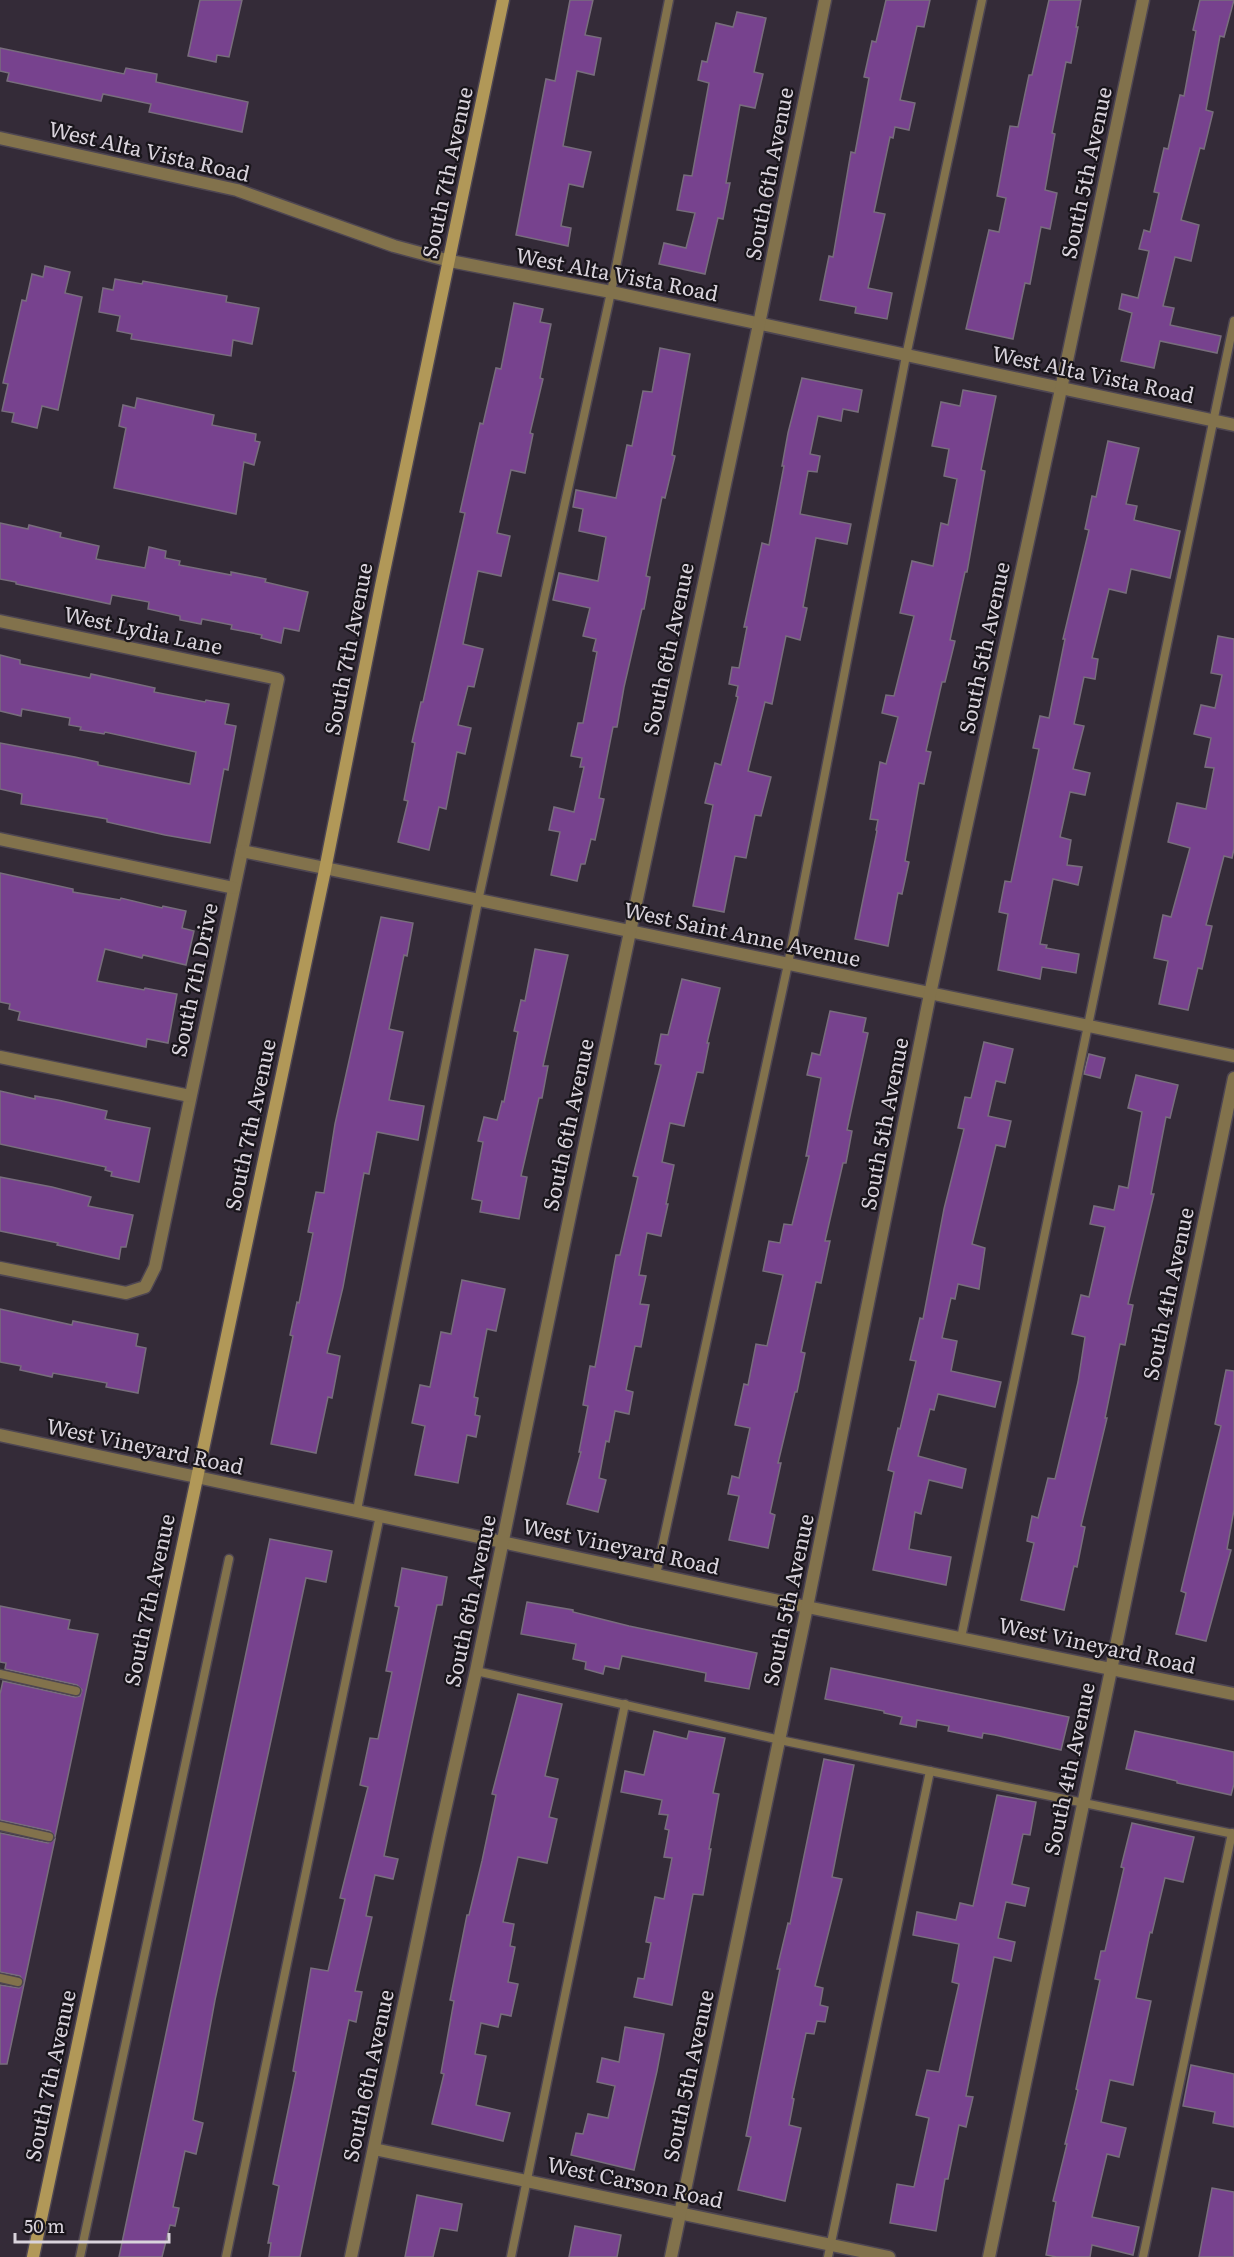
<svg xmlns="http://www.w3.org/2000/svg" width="1234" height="2257" font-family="Literata,serif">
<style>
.building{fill:#77428e;stroke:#786d7d;stroke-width:1.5}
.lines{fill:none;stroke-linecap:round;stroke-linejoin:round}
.service-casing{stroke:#4e4652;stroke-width:11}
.minor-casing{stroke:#4e4652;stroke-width:15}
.secondary-casing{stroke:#4e4652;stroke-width:15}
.service{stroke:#82724c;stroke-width:8}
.minor{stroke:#82724c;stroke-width:12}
.secondary{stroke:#b19858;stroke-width:12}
.labels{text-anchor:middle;stroke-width:4.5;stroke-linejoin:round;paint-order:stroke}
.street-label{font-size:21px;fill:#d9d3dc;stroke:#19151b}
</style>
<rect width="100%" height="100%" fill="#342b38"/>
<g class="building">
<polygon points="200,0 242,0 229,57 217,55 216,62 188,56"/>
<polygon points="570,0 593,0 585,35 601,38 594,75 577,71 563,146 591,152 583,187 569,184 561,226 571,228 568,246 516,235 546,79 555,81"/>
<polygon points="886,0 930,0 924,27 917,26 900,100 915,103 909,130 895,127 893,138 890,137 874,212 885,214 868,288 892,293 887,319 855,313 856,307 820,300 829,256 833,257 851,152 855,153 869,78 864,77 872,41 876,42"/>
<polygon points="1049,0 1081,0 1076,27 1078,27 1071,63 1066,62 1052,133 1055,134 1045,190 1057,193 1050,229 1041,227 1030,284 1025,283 1013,339 966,329 989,230 999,232 1006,198 997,196 1010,126 1018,127 1029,75 1032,75"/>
<polygon points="1200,0 1234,0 1224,37 1220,36 1206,110 1213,112 1204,149 1200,148 1181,220 1199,225 1191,261 1175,257 1163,306 1174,308 1170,325 1221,336 1217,353 1160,341 1154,368 1121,361 1132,313 1119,309 1122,294 1138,298 1149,251 1139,249 1144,230 1150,232 1159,193 1154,192 1164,148 1168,149 1180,95 1184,96 1196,31 1193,30"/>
<polygon points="737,12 766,18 754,72 763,74 755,108 740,105 726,183 730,183 723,219 718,218 705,274 659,264 664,243 686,248 695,213 677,210 684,175 692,176 709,83 698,80 702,61 707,62 716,23 733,27"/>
<polygon points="0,48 124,74 126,68 157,74 156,82 248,102 242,132 149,112 151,104 103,94 101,101 7,81 9,73 0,71"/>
<polygon points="45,266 70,272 65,293 82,297 58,410 42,406 37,428 12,422 14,413 2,411 8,384 3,383 22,300 26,301 32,274 43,277"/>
<polygon points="115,279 142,284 143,281 227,296 226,302 259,308 252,344 233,340 231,356 131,339 132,334 117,331 120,316 99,312 103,288 113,290"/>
<polygon points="514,303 543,309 540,322 551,324 540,378 543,379 530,433 533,434 525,473 511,470 497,533 510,536 501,576 478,571 463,644 483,649 474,687 468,686 458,725 471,728 465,754 457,752 446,809 439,807 429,850 398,842 408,801 404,800 415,743 412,742 421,702 423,702 465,513 460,512 480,423 483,424 496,368 501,369"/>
<polygon points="660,348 690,354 672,455 675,456 665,498 662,497 646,576 650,577 644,609 642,609 624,687 617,727 613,727 599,798 604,799 595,840 591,839 585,864 581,864 577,881 551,875 560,832 549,830 554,807 574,812 584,767 580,767 582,758 571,756 578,723 583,723 597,652 593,651 596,639 583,636 590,608 553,600 559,573 598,581 606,537 579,531 583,509 573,507 576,490 616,498 627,445 632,446 643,391 652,392"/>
<polygon points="802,378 862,390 858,412 843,409 841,421 818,416 810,454 820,456 817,472 808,471 800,514 851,524 847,544 816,538 803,607 807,608 800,640 786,636 772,704 765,702 748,771 771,777 761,816 755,815 746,858 735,856 724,912 693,906 713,805 705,803 715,763 721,765 738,697 736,696 738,686 729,684 732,667 739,668 747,627 744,627 762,543 769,545 784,466 782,466 788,433"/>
<polygon points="963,390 996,396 981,470 985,471 967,572 965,572 950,640 955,641 945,682 942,682 926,751 931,752 924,784 919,783 905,861 909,862 902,894 898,893 888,946 855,939 877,831 876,830 878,820 870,819 880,762 886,764 898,717 882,713 886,695 894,696 914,616 900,613 912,561 933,566 941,523 948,525 957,479 944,476 949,449 932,446 941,402 960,406"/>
<polygon points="137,398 214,415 212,425 256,434 255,441 260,442 254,465 244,462 236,514 114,488 126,428 119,426 123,405 135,408"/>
<polygon points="1108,441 1139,448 1126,504 1137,506 1134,520 1180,531 1170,578 1131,569 1126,593 1109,589 1092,658 1098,659 1095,679 1084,677 1074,724 1084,726 1073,769 1090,773 1085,795 1070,792 1060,837 1071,840 1067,865 1082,867 1078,885 1053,879 1040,944 1047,945 1046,948 1079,954 1076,973 1042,967 1040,979 998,970 1008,914 999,912 1005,881 1011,882 1039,749 1033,748 1040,716 1049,718 1065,639 1063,639 1089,530 1085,529 1092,496 1096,497"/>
<polygon points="0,523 28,529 29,525 61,533 60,537 99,546 96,559 145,568 149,547 166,551 165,558 180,561 179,565 231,575 231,572 266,579 265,582 308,592 299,631 284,628 281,643 261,638 262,635 231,629 232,625 202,619 201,624 180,620 180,616 148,609 149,602 112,595 110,604 16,584 16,582 0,579"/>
<polygon points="1218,636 1234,639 1234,849 1232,858 1224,856 1206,925 1212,926 1202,969 1198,968 1188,1010 1159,1004 1168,961 1154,958 1163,915 1171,917 1190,848 1168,842 1177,803 1206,809 1214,768 1205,767 1211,738 1194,734 1201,705 1215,708 1222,675 1211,673"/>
<polygon points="0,655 20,660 20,664 90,678 91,674 155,688 154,692 205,702 206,700 229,704 225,724 236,726 228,770 224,769 210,843 165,835 107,822 107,819 21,804 22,794 0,789 0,743 75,757 98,762 98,765 190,784 196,752 105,732 104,734 80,730 81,727 69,725 70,718 22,709 21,716 0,711"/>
<polygon points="0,873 73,889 73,892 120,900 121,898 162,908 163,906 186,911 182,928 194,931 186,965 143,955 142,958 105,949 97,981 144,990 145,988 177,994 168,1043 147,1039 146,1047 18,1020 20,1012 9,1009 10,1004 0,1002"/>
<polygon points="381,917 413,923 407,956 404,955 389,1029 403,1032 389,1100 424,1106 418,1140 377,1132 369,1174 364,1173 343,1287 327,1353 340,1356 332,1398 328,1397 316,1453 271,1444 293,1336 290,1335 297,1302 299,1303 313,1233 308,1232 316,1192 324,1193 335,1124"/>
<polygon points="535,949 568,955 543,1066 548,1066 542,1098 539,1098 521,1176 527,1177 519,1219 480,1212 482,1201 472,1199 483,1142 478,1141 484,1117 497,1120 502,1101 504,1102 518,1032 514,1031 521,1000 525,1001"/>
<polygon points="682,979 720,988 707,1043 709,1043 703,1073 697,1072 684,1126 670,1123 662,1162 674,1165 666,1204 668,1204 661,1236 647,1233 639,1275 646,1276 640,1304 649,1305 641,1347 635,1346 626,1390 633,1392 629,1414 615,1411 609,1442 606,1441 599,1478 606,1480 598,1512 567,1504 581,1452 579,1452 588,1406 583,1405 590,1366 595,1367 616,1255 620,1255 638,1177 633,1176 661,1065 655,1064 661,1034 668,1035"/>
<polygon points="830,1011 866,1018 863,1032 868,1033 847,1130 852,1131 846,1163 843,1163 825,1241 830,1241 821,1283 816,1282 801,1352 805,1353 797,1392 795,1392 778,1463 781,1463 770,1513 775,1515 768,1548 729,1540 739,1496 728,1494 732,1476 739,1478 750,1428 735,1425 744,1384 748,1385 756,1344 767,1346 783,1275 763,1271 769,1241 780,1243 784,1224 792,1225 809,1156 806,1156 821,1078 807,1075 812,1053 820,1055"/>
<polygon points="984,1042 1013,1049 1005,1083 996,1081 988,1116 1011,1121 1005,1147 996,1145 972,1244 985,1248 979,1289 958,1284 955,1299 951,1298 942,1338 957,1341 951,1371 1001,1382 995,1407 938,1394 934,1410 930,1409 918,1456 966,1469 962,1488 929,1480 921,1514 915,1512 909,1549 951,1557 946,1585 873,1570 894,1472 888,1470 898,1428 900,1429 916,1361 910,1360 920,1318 923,1319 944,1209 964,1129 958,1128 965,1097 971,1098"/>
<polygon points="1089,1054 1105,1058 1100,1078 1084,1074"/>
<polygon points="1136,1075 1178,1085 1170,1118 1166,1117 1151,1194 1154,1194 1128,1304 1133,1305 1125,1345 1120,1344 1105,1418 1107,1418 1081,1526 1085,1527 1077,1567 1074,1566 1064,1610 1021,1600 1034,1543 1027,1541 1032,1516 1038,1518 1048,1478 1055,1479 1078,1382 1085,1337 1072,1334 1081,1295 1089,1297 1105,1227 1090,1224 1094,1206 1114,1210 1119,1186 1128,1188 1142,1112 1128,1108"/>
<polygon points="0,1091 35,1099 35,1096 58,1100 107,1111 105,1119 150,1128 139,1182 111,1176 112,1172 105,1170 106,1167 0,1144"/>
<polygon points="0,1177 52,1187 91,1197 88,1206 133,1215 126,1247 121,1247 119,1259 57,1245 58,1243 0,1231"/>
<polygon points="462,1280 505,1289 496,1331 487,1329 474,1397 478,1398 475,1415 480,1416 476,1437 467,1435 458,1483 415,1475 425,1426 412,1423 420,1385 430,1387 441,1332 451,1334"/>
<polygon points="0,1309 72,1325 73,1321 138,1334 136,1346 146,1348 138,1393 106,1387 107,1383 53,1373 52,1377 20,1370 21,1366 0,1362"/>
<polygon points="1226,1370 1234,1371 1234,1510 1227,1549 1231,1550 1206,1641 1176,1634 1186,1593 1181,1591 1221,1426 1215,1424"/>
<polygon points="270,1539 332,1551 326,1582 306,1578 303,1592 215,2000 193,2120 203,2123 196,2154 185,2151 173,2207 179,2208 175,2226 170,2225 162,2257 119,2257"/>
<polygon points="402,1568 447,1577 442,1605 437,1605 384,1856 398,1859 393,1879 375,1875 366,1916 372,1917 355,1991 362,1992 356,2022 349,2020 300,2257 269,2257 271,2243 268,2243 279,2186 273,2184 296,2072 293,2071 311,1968 328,1971 345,1899 340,1898 368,1787 360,1785 370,1738 378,1739 392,1672 386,1671 399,1607 395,1606"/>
<polygon points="527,1602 573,1610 573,1612 629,1626 757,1653 749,1689 705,1681 706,1673 622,1656 619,1669 605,1666 603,1674 585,1669 586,1662 573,1659 576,1644 521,1634"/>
<polygon points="0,1606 70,1620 68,1629 98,1634 55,1837 50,1831 0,1820 0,1694 3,1681 75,1697 80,1696 82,1690 77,1685 5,1669 6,1663 0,1662"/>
<polygon points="831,1668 1069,1717 1061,1750 995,1735 983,1733 982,1738 948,1731 949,1726 917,1720 916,1727 900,1724 902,1717 884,1713 884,1711 825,1699"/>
<polygon points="518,1694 562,1704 545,1776 558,1779 549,1817 557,1819 547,1863 518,1857 503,1922 514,1924 510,1946 515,1947 508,1982 518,1984 511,2016 501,2014 498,2027 481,2023 475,2054 486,2056 476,2105 510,2113 503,2141 432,2124 444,2074 441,2073 454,2001 450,2000 467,1915 469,1915 482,1861 496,1795 492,1794"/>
<polygon points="654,1731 687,1739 689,1731 725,1738 713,1793 719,1794 709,1849 711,1849 703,1895 693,1894 672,2005 634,1997 638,1978 644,1979 651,1943 646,1942 655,1897 664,1899 672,1858 664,1857 669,1830 665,1829 668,1815 659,1814 662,1800 621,1792 625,1771 644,1775"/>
<polygon points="1135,1731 1234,1752 1234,1784 1231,1795 1177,1783 1177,1781 1126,1769"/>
<polygon points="824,1759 854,1765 832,1877 842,1879 815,1986 823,1988 820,2005 828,2007 825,2022 817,2021 814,2034 806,2033 792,2098 794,2099 789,2125 801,2128 785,2201 738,2190 751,2137 746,2136 780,1969 777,1969 788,1923 790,1924"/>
<polygon points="997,1795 1036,1802 1030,1835 1023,1834 1012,1884 1029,1888 1025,1906 1006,1902 998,1938 1015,1942 1011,1961 994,1957 966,2096 973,2097 966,2127 959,2125 948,2179 945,2179 936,2231 890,2223 897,2184 914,2187 929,2118 916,2115 927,2070 939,2072 959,1984 952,1982 959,1944 913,1935 917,1912 956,1920 960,1903 973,1906"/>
<polygon points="1132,1823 1194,1837 1183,1882 1165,1878 1152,1933 1150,1932 1136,1998 1151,2001 1133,2085 1110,2080 1101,2122 1126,2128 1119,2157 1107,2154 1092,2217 1139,2227 1133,2255 1092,2245 1090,2257 1057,2257 1046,2255 1056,2202 1053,2201 1067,2144 1065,2144 1078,2090 1076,2089 1100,1980 1095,1979 1101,1951 1105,1951 1124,1868 1121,1867"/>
<polygon points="0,1833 48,1843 55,1839 7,2064 0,2064 0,1985 19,1988 24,1983 20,1976 0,1972"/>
<polygon points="625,2027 664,2034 657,2071 634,2170 571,2155 576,2133 583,2134 588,2114 608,2118 615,2086 597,2082 602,2058 619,2062"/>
<polygon points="1191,2065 1234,2074 1234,2127 1213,2123 1215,2112 1183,2106"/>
<polygon points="1212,2188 1234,2192 1234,2257 1199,2257"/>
<polygon points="417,2195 462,2204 457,2231 440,2228 433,2257 405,2257"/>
<polygon points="575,2226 621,2235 617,2257 569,2257"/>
</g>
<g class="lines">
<g class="service-casing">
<g id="service">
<polyline points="357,1510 478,901 611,292 669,0"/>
<polyline points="656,1575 788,964 906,356 982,0"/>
<polyline points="961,1638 1234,321"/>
<polyline points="476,1671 780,1740 1234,1834"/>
<polyline points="0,1674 76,1691"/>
<polyline points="0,1826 49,1837"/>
<polyline points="0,1978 18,1982"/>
<polyline points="80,2257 229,1559"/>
<polyline points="226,2257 380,1515"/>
<polyline points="511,2257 625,1704"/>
<polyline points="828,2257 930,1771"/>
<polyline points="1143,2257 1232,1833"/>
</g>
</g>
<g class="minor-casing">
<g id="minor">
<polyline points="0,138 237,190 394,246 450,261 611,292 1234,425"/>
<polyline points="0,621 278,679 155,1267 145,1287 126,1293 0,1268"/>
<polyline points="0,839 234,888"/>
<polyline points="242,851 1234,1056"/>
<polyline points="0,1057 190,1096"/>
<polyline points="0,1435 807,1607 1234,1694"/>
<polyline points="374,2149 889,2257"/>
<polyline points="351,2257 439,1837 476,1671 572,1205 759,324 825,0"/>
<polyline points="671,2257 807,1607 930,994 1061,389 1143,0"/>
<polyline points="989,2257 1234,1078"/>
</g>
</g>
<g class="secondary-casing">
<polyline id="secondary" points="33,2257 325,870 381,586 503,0"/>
</g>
<use href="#service" class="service"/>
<use href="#minor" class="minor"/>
<use href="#secondary" class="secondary"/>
</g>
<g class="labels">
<g class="street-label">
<text transform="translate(149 152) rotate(13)" y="7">West Alta Vista Road</text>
<text transform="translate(448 173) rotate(-78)" y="7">South 7th Avenue</text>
<text transform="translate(1087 173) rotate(-78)" y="7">South 5th Avenue</text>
<text transform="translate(770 174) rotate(-79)" y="7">South 6th Avenue</text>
<text transform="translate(617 275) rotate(11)" y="7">West Alta Vista Road</text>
<text transform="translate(1093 375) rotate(12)" y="7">West Alta Vista Road</text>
<text transform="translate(143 631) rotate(12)" y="7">West Lydia Lane</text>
<text transform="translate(985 648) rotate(-78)" y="7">South 5th Avenue</text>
<text transform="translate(349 649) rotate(-79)" y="7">South 7th Avenue</text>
<text transform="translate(669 649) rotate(-78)" y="7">South 6th Avenue</text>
<text transform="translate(742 935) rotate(12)" y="7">West Saint Anne Avenue</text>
<text transform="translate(195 980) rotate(-78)" y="7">South 7th Drive</text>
<text transform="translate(885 1124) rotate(-79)" y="7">South 5th Avenue</text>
<text transform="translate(251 1125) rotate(-78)" y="7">South 7th Avenue</text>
<text transform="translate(569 1125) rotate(-78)" y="7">South 6th Avenue</text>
<text transform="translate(1169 1294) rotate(-78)" y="7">South 4th Avenue</text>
<text transform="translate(145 1447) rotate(12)" y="7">West Vineyard Road</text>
<text transform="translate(621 1547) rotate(12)" y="7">West Vineyard Road</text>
<text transform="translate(150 1600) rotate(-78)" y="7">South 7th Avenue</text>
<text transform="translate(789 1600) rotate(-78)" y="7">South 5th Avenue</text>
<text transform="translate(471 1601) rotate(-78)" y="7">South 6th Avenue</text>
<text transform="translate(1097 1646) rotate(12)" y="7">West Vineyard Road</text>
<text transform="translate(1070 1769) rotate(-78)" y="7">South 4th Avenue</text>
<text transform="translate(51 2076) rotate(-78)" y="7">South 7th Avenue</text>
<text transform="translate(369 2076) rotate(-78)" y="7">South 6th Avenue</text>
<text transform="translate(689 2076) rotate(-78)" y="7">South 5th Avenue</text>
<text transform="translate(635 2183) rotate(12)" y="7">West Carson Road</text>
</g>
</g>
<path d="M15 2233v9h154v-9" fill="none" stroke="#d9d3dc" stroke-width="3"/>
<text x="24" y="2233" font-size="18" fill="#d9d3dc" stroke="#19151b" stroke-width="4.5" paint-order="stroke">50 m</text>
</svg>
